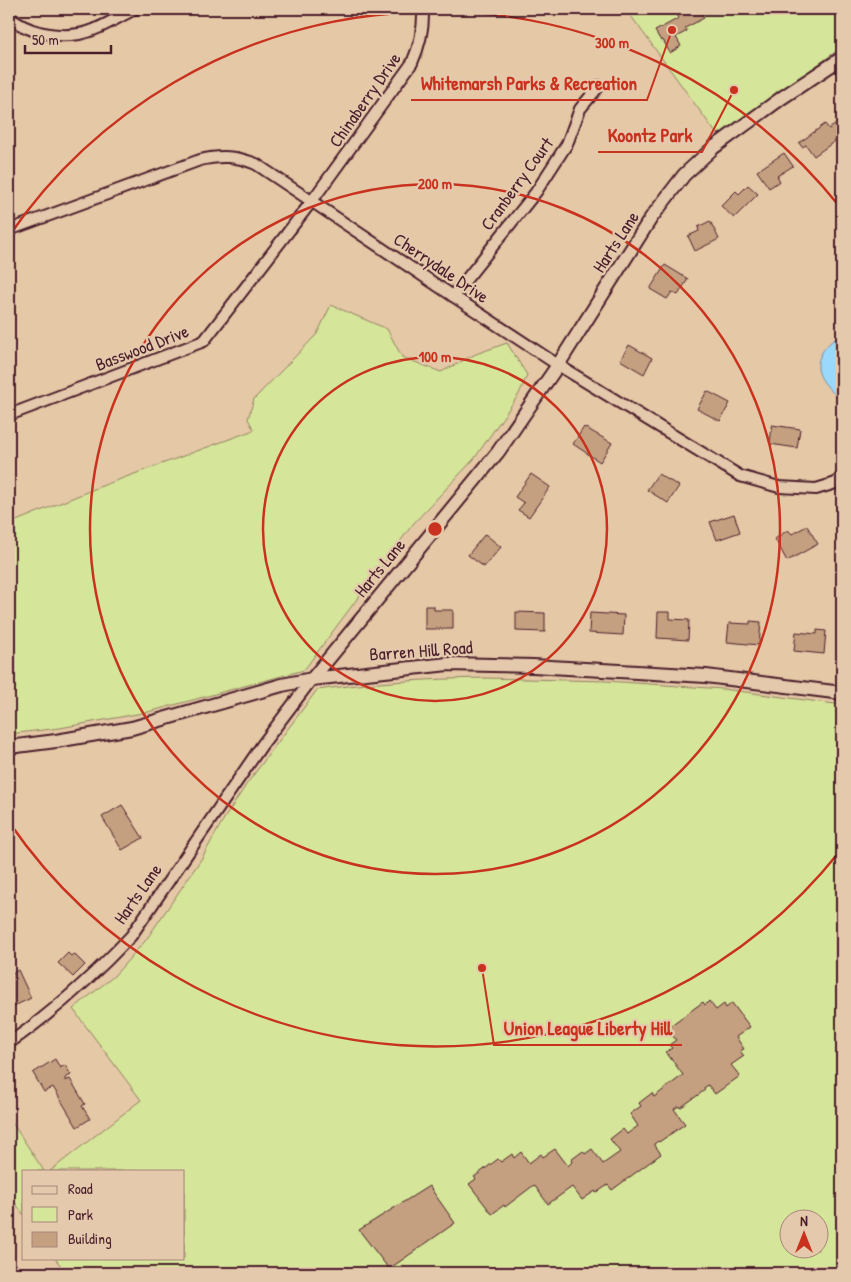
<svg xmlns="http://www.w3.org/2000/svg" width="851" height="1282" font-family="'Patrick Hand',sans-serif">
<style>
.green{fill:#d5e599;stroke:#908262;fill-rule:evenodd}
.water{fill:#9ad9fb;stroke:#7a8fa8}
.building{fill:#c4a080;stroke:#4a1f2b}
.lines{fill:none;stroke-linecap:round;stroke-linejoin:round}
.minor-casing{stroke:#4a1f2b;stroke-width:14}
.tertiary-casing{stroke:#4a1f2b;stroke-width:16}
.minor{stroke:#e5c9ac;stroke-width:10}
.tertiary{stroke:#e5c9ac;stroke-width:12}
.ring{fill:none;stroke:#c8321e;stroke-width:2.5}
.labels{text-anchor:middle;stroke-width:4.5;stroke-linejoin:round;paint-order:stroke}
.street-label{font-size:18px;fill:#4a1f2b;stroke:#e5c9ac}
.centre{fill:#c8321e;stroke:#e5c9ac;stroke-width:2.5}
.ring-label{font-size:15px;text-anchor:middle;font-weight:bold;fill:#c8321e;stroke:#e5c9ac;stroke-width:4.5;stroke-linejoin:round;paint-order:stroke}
.leader{fill:none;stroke:#c8321e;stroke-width:2}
.callout-dot{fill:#c8321e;stroke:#e5c9ac;stroke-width:2}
.callout-label{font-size:19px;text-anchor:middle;font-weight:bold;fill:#c8321e;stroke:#e5c9ac;stroke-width:4.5;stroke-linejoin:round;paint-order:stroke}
</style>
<rect width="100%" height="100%" fill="#e5c8a6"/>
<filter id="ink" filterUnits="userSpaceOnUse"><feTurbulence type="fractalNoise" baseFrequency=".02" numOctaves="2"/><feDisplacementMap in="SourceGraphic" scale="10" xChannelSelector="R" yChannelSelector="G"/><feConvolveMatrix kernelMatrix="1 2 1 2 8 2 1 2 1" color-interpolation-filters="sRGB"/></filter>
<g filter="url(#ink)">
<g class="green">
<polygon points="626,9 842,9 842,47 723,134 716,133"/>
<polygon points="331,305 387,329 402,357 441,372 476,354 507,343 527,375 519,394 474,459 413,524 304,670 148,712 60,728 9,734 9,524 99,487 254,430 248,419 254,399 317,334"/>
<path d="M485,678L606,681L723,689L842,705V1273H66L55,1258H184V1171H50L141,1100L73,1009L114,976L146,940L202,858L222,822L246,785L317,690C373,682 429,679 485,678ZM788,1220H818V1250H788Z"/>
<polygon points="9,1118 44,1171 24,1171 24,1215 9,1195"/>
</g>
<path class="water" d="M842,336V401C827,387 809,372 823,351C828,343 834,339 842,336Z"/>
<g class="building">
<polygon points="684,9 699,9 704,18 685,28 687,31 676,37 681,46 670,53 663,40 661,41 655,31 679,18 676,13"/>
<polygon points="825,124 829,129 836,124 842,133 842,136 814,156 806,145 802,147 799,143"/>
<polygon points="784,153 793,166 777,176 780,181 769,188 757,171"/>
<polygon points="748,185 758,194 734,218 721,206 736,191 739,194"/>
<polygon points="710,221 719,239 695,251 688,236 699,231 698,227"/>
<polygon points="665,265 688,279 678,295 672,292 667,299 650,289"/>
<polygon points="629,345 652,358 644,374 620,360"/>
<polygon points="707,391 730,403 720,421 697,409"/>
<polygon points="772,425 800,429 797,448 770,444"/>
<polygon points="584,427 612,443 600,462 573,444"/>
<polygon points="531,474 550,487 529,517 518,510 524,503 515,497"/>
<polygon points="658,474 679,486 668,503 647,490"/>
<polygon points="734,514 740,532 717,540 710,522"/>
<polygon points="807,526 818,544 787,561 775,539 788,530 792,534"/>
<polygon points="485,534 501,547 484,567 468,555"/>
<polygon points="425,606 434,606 434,610 453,610 453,629 425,629"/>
<polygon points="516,612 545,613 545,632 516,631"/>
<polygon points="658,612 670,612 670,619 689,620 688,640 657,638"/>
<polygon points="590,613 624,615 623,635 589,633"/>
<polygon points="750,621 761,622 759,645 727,642 729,623 750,624"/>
<polygon points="817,630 826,631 824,654 794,651 796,632 817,634"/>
<polygon points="122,805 143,838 122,850 102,817"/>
<polygon points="68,953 71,956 74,954 85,965 73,977 58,963"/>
<polygon points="18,970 31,998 12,1007 9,1000 9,975"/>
<polygon points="709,1001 716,1010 724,1004 726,1008 732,1003 750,1027 736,1037 744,1049 740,1051 744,1056 731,1065 740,1076 715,1094 708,1085 704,1088 705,1090 680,1108 679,1106 674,1109 685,1124 659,1142 658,1141 654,1144 661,1154 612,1190 608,1185 596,1193 595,1191 582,1200 572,1187 548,1204 534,1185 505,1207 504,1205 492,1214 469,1184 476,1179 474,1177 498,1159 501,1162 512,1154 514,1158 521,1152 529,1163 541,1154 543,1157 555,1149 568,1166 572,1162 571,1160 583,1151 585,1154 592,1149 603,1164 620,1152 610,1139 623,1129 627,1134 638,1126 630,1114 641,1106 639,1103 652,1093 654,1097 683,1075 666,1052 672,1048 669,1045 676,1040 667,1028 703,1002 705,1005"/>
<polygon points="55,1059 60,1068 65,1065 71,1075 65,1078 65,1081 70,1079 85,1104 82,1106 90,1119 77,1127 53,1087 44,1092 33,1073"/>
<polygon points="429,1186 455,1223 389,1269 359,1230"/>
</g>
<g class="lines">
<g class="minor-casing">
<g id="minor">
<path d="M9,17C27,32 55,38 79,34C98,31 118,17 135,9"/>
<path d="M9,230L200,160C221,155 236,156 256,164L453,296L558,365L740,476L779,487L816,489L836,483L842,476"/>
<polyline points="453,296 536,192 567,144 580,109 599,86"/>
<path d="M9,415L204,341L312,201L412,63C420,45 424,29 423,9"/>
<path d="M9,1043C54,1012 94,975 131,936L262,745L312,679"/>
</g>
</g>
<g class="tertiary-casing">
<g id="tertiary">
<polyline points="312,679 498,452 558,365 651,218 684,175 713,148 783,97 842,58"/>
<polyline points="9,747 56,741 132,728 282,685 312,679 448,664 533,666 706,676 842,693"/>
</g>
</g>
<use href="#minor" class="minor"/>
<use href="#tertiary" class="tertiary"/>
</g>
</g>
<g class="ring">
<circle cx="435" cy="529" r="172"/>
<circle cx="435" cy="529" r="345"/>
<path d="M840 851A517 517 0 0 1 9 822M9 236A517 517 0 0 1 840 207"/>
</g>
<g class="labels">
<g class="street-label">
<text transform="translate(365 100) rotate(-55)" y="6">Chinaberry Drive</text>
<text transform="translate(517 184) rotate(-54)" y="6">Cranberry Court</text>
<text transform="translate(616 242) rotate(-57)" y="6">Harts Lane</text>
<text transform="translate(441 268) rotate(34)" y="6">Cherrydale Drive</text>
<text transform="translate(142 348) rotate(-21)" y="6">Basswood Drive</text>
<text transform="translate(380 568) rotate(-51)" y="6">Harts Lane</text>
<text transform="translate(421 651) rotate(-4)" y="6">Barren Hill Road</text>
<text transform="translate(138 894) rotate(-55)" y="6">Harts Lane</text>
</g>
</g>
<circle cx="435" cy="529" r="8" class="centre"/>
<g class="ring-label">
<text x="612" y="48">300 m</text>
<text x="435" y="189">200 m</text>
<text x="435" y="362">100 m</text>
</g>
<path class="leader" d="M672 30L647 100H411M734 90L702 152H598M482 968L494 1045H682"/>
<g class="callout-dot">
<circle cx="672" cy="30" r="5"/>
<circle cx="734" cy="90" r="5"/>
<circle cx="482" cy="968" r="5"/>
</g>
<g class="callout-label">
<text x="529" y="90">Whitemarsh Parks &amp; Recreation</text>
<text x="650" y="142">Koontz Park</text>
<text x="588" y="1035">Union League Liberty Hill</text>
</g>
<rect width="851" height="1282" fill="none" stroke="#e5c9ac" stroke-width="30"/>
<rect x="15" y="15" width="821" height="1252" fill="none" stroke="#4a1f2b" stroke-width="2" filter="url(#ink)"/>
<rect x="22" y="1170" width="162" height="90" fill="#e5c9ac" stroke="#a78578"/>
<rect x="32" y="1186" width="25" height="8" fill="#e5c9ac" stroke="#a78578"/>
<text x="68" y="1194" font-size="15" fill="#4a1f2b">Road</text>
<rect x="32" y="1207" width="25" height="15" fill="#d5e599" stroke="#a78578"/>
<text x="68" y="1220" font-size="15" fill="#4a1f2b">Park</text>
<rect x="32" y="1232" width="25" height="15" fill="#c4a080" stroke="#a78578"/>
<text x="68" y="1244" font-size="15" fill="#4a1f2b">Building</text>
<g transform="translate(804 1234)"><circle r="24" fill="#e5c9ac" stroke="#a78578"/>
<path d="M0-4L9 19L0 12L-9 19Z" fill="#c8321e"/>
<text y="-8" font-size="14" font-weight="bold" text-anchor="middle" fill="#4a1f2b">N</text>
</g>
<path d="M25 45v8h86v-8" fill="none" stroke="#4a1f2b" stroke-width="2.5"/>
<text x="32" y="45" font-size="15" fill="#4a1f2b" stroke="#e5c9ac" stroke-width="4" paint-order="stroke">50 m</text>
</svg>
